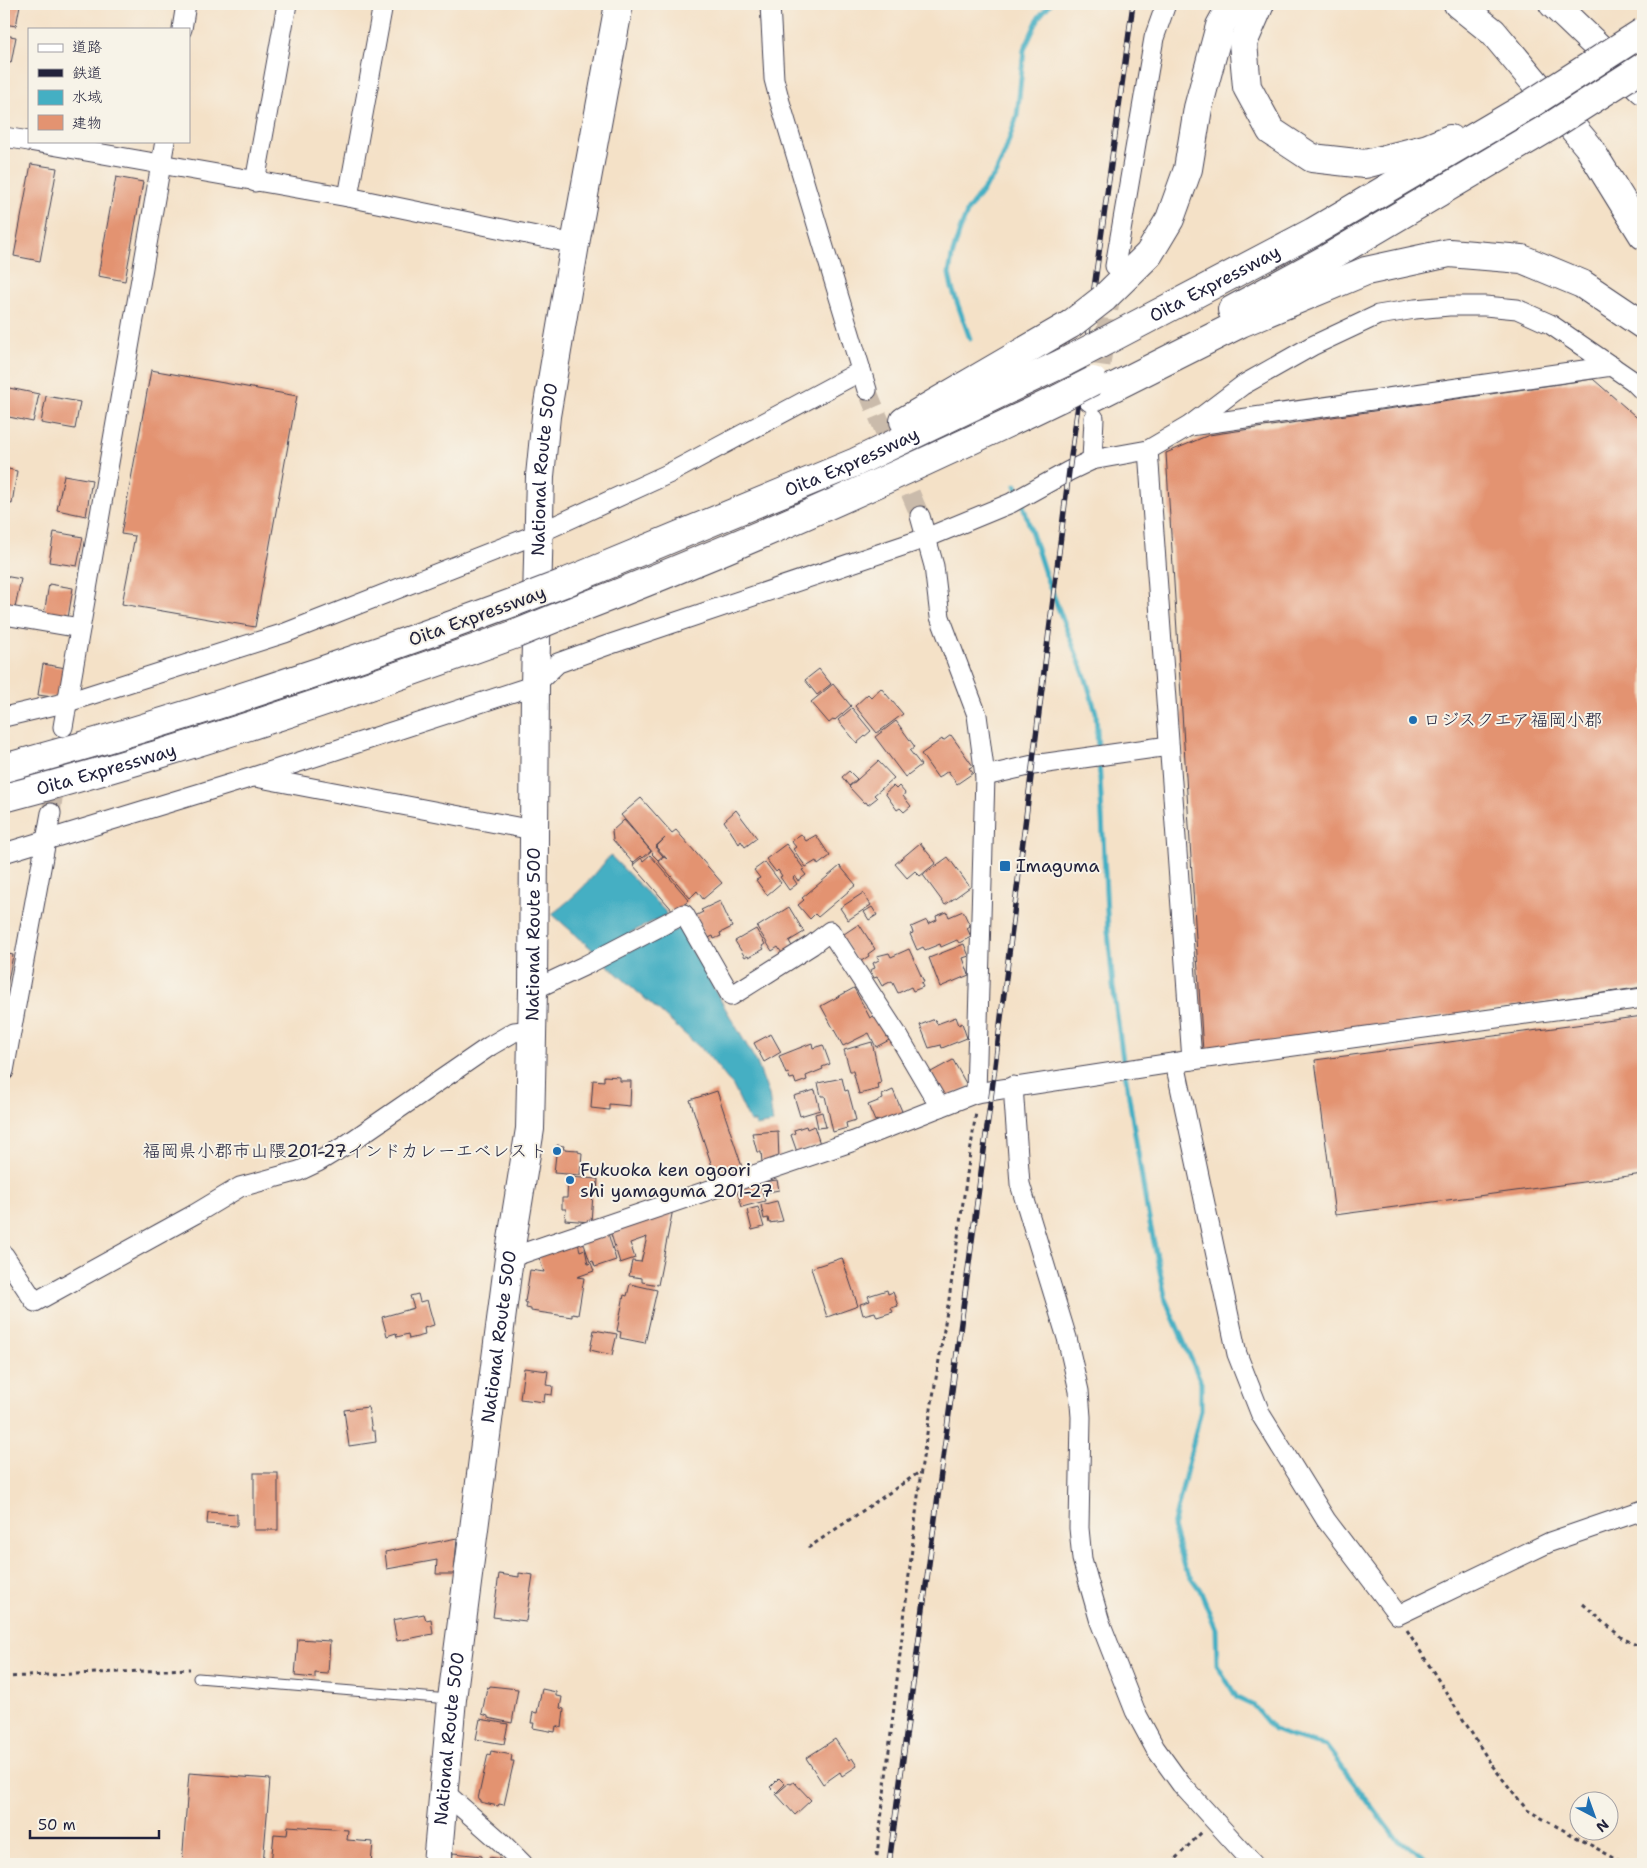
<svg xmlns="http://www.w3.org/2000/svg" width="1647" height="1868" font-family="'Shantell Sans','Klee One',sans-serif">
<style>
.water{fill:#44afc3;stroke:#33687f}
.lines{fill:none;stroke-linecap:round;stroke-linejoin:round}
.stream{stroke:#44afc3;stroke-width:5}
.building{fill:#e39371}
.minor-tunnel{stroke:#cabbab;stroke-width:19;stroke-dasharray:19 9;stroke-linecap:butt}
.service-casing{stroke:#423f50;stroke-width:11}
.minor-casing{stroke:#423f50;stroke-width:21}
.primary-casing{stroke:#423f50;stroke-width:30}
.trunk-casing{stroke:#423f50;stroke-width:30}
.motorway-casing{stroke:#423f50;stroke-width:30}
.path{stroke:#423f50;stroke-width:3;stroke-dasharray:4 4;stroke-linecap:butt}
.service{stroke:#fff;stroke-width:9}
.minor{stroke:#fff;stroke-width:19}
.primary{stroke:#fff;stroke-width:28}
.trunk{stroke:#fff;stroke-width:28}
.motorway{stroke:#fff;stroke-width:28}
.rail-casing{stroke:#22223b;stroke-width:5.5}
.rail{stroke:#f7f3e8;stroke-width:4;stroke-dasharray:11;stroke-linecap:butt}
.motorway-bridge-casing{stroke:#423f50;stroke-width:30;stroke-linecap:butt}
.motorway-bridge{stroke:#fff;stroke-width:28}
.poi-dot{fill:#1f6fb2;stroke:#f7f3e8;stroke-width:2}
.labels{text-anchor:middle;stroke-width:4;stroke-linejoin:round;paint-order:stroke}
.street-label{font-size:18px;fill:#22223b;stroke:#f7f3e8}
.poi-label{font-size:18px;fill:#22223b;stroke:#f7f3e8;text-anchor:start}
</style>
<rect width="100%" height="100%" fill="#f7f3e8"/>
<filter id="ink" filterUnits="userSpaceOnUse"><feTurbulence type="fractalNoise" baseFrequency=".02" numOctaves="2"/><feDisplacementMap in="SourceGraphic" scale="10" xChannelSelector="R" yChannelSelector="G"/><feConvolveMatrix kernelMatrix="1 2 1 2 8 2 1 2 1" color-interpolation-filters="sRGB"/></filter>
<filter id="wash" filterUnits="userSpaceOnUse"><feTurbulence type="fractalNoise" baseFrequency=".0096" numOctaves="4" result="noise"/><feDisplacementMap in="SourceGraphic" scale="20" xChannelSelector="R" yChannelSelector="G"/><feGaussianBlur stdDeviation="1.12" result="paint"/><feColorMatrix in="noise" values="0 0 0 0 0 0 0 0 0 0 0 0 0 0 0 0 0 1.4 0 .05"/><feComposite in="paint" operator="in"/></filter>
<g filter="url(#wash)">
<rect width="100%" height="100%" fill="#f4e1c7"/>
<g class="water">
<path d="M610,855L665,911L666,915L594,951L552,914C576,896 593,878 610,855Z"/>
<polygon points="679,928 757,1063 769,1095 773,1123 756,1126 755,1122 750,1122 733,1086 706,1053 605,963"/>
</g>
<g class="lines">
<g class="stream">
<polyline points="970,339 952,288 949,274 952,256 960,230 968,210 996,173 1005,152 1017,116 1024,50 1039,17 1050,4"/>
<polyline points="1016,485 1019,494"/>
<polyline points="1022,502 1045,574 1086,679 1096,713 1098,751"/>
<polyline points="1099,760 1108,931 1113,986 1123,1060 1147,1209 1166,1301 1201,1382 1201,1410 1173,1527 1184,1567 1200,1590 1216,1629 1217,1665 1237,1698 1254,1706 1274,1730 1289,1736 1326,1746 1393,1835 1432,1864"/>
</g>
</g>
<g id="blocks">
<g class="building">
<polygon points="4,4 20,5 16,26 4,24"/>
<polygon points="4,35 16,37 11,63 4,61"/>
<polygon points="31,164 57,168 40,261 14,256"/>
<polygon points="116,177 143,182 125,281 98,276"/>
<polygon points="151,370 297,396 255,627 122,604 135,536 121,534"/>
<polygon points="1593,379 1643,423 1643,987 1203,1052 1166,453 1209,435"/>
<polygon points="4,387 39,394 33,422 4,416"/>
<polygon points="46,396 80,402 75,429 41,423"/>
<polygon points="4,468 17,471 12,504 4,502"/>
<polygon points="64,475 92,480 86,516 57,510"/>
<polygon points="54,532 83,537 77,566 49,562"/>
<polygon points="4,576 21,579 15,608 4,606"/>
<polygon points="49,584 73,588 68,618 44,614"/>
<polygon points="43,664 66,668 60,698 38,695"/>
<polygon points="819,669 831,684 817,695 805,680"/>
<polygon points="833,684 851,706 835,720 834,719 829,723 811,702"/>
<polygon points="881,688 903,714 877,733 855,706 868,694 871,697"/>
<polygon points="852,708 871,731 857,743 838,720"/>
<polygon points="896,721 915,747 910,751 921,765 905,777 875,737"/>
<polygon points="951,735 973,766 969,768 973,773 957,784 948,771 938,778 921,754 942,739 943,741"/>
<polygon points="878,761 894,778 874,795 877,798 868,805 866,802 864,803 849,787"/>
<polygon points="849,771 857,779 849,786 842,777"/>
<polygon points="893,786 896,789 899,786 905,793 903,796 911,806 904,812 900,808 897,810 885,793"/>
<polygon points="641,798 672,833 676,830 722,883 703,899 697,891 690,898 658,861 664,857 667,859 656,847 665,838 655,847 663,856 658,860 652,854 653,853 621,815"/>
<polygon points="736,810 757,838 745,847 741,841 739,844 724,821"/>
<polygon points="624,820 651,851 643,858 641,856 633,863 613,840 612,831"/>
<polygon points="801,834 806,841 816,835 830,856 818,865 816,861 806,867 793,849 796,847 791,841"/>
<polygon points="920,843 936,863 920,876 915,871 907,878 895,864"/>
<polygon points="786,844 804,869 802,870 806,875 798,881 795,876 793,878 797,884 789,890 780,877 782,876 778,870 776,872 766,859"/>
<polygon points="650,855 689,900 675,913 633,865 641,858 643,861"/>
<polygon points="948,857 970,887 945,905 923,875"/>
<polygon points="765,862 781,883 767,895 756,880 760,878 754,870"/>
<polygon points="840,866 856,885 818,917 815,914 810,919 798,905 804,900 802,898"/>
<polygon points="863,893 871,905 848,920 840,908"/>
<polygon points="720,901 732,927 720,933 721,936 714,939 713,936 706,939 695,916 703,912 701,910"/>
<polygon points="789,907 804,932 789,941 793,948 783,955 778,947 772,951 757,927"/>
<polygon points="872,907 877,915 869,920 864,912"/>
<polygon points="963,911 970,926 967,928 971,937 959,943 957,940 941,947 940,944 925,950 923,947 917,950 910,934 913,933 911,927 927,920 928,924 937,920 936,916 947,912 949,917"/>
<polygon points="859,924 875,949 868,954 869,956 858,963 841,936"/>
<polygon points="756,929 765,944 762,946 764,949 749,957 748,955 745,957 735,941"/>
<polygon points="964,944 969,956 963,958 969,975 940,987 929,958"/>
<polygon points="909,949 924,982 921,983 923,987 913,991 911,987 898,993 892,981 882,986 877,977 874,978 870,970 875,968 873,963 879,960 877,956 889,953 891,957"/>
<polygon points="4,953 13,955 5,996 4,996"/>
<polygon points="854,988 870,1018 879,1013 893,1038 876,1047 869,1033 843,1046 821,1006"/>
<polygon points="1643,1016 1643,1174 1335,1215 1315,1060"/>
<polygon points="956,1017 959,1025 962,1023 967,1038 942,1048 941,1045 929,1048 920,1025 935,1019 937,1024"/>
<polygon points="771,1034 781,1052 764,1062 754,1043"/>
<polygon points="872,1042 881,1083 877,1084 879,1089 859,1094 853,1071 850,1071 844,1050"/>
<polygon points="812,1043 813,1048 823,1045 830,1064 822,1067 823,1069 806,1076 807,1080 796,1084 794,1078 790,1079 788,1073 786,1074 779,1056"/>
<polygon points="953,1060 968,1087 944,1098 931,1072"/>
<polygon points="604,1076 620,1077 620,1081 631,1081 630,1106 609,1104 609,1110 591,1108 593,1080 604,1081"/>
<polygon points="842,1078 845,1091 848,1090 856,1120 846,1123 847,1128 833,1132 825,1096 821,1096 818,1083"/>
<polygon points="815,1090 820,1110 800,1116 794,1096"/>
<polygon points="893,1090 904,1116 880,1126 877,1120 875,1121 868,1105 883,1099 882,1095"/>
<polygon points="717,1091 742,1167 715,1175 690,1100"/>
<polygon points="822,1112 826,1127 818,1128 815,1114"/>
<polygon points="806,1126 807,1129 814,1126 820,1144 797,1152 791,1135 795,1133 794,1130"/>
<polygon points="778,1131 779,1161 762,1162 761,1152 757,1152 752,1133"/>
<polygon points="557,1145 564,1146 563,1149 578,1150 578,1152 582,1153 580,1175 554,1173"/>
<polygon points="568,1177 598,1179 597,1194 593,1194 591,1222 565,1220 566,1209 562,1209 562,1198 567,1198"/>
<polygon points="777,1180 779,1190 763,1193 762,1182"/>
<polygon points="759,1181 765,1201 742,1207 736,1188"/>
<polygon points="777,1201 783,1221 769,1223 768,1218 764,1219 761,1205"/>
<polygon points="758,1207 764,1227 752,1230 747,1210"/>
<polygon points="673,1209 658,1285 642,1282 642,1278 629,1276 632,1261 641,1262 647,1237 630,1243 635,1258 620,1263 610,1231"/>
<polygon points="608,1233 616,1260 595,1267 593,1261 590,1262 583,1241"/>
<polygon points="578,1243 580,1251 585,1249 588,1264 591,1263 594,1271 577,1277 584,1278 578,1315 572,1314 572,1317 531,1311 531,1309 526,1308 527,1303 525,1302 530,1270 544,1272 538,1255"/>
<polygon points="842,1258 858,1306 827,1317 811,1268"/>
<polygon points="630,1284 657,1290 645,1343 620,1338 621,1332 617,1331 624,1295 627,1296"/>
<polygon points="887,1290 888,1294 893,1292 898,1306 891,1308 893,1312 877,1317 875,1312 863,1315 860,1304 870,1301 868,1296"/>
<polygon points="418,1294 420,1302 427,1300 434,1325 424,1328 425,1335 409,1339 408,1334 397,1337 396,1333 387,1336 382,1317 414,1308 410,1296"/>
<polygon points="594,1330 617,1334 612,1355 590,1350"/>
<polygon points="524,1368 548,1371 546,1385 553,1386 552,1395 545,1394 544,1402 520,1399"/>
<polygon points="368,1407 372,1431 375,1431 376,1442 349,1446 344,1410"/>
<rect x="254" y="1473" width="24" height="57"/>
<polygon points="208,1512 237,1514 237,1526 207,1524"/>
<polygon points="457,1538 454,1574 436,1574 437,1560 387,1569 385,1552"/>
<polygon points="519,1573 533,1575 526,1621 493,1617 499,1574 519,1577"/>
<polygon points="424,1614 426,1620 431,1619 433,1634 397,1641 393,1620"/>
<polygon points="298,1639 330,1641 328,1674 315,1673 315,1678 295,1676"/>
<polygon points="490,1686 518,1689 512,1723 488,1718 488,1716 482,1714 487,1687 489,1688"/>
<polygon points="542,1689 556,1692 556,1696 562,1697 560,1708 564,1709 562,1728 556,1726 555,1732 533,1728 534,1723 531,1723 533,1712 537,1713"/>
<polygon points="480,1719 508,1724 504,1744 476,1739"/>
<polygon points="835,1739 849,1760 852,1758 857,1766 842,1776 840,1772 823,1784 806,1758"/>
<polygon points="491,1751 512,1755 511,1761 514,1761 504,1805 499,1804 498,1806 480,1802 480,1800 478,1799 488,1754 490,1755"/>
<polygon points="189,1773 270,1779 263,1864 182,1864"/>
<polygon points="779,1778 785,1784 776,1793 770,1787"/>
<polygon points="794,1782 811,1800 795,1815 776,1794 789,1783 791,1784"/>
<polygon points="288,1826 348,1830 347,1840 373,1842 371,1864 271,1864 274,1834 287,1835"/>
<polygon points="453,1853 482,1856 481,1864 452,1864"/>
<polygon points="489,1857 501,1859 501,1864 488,1864"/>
</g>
</g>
</g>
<g filter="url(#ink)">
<use href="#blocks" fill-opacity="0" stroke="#423f50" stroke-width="1"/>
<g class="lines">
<g class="minor-tunnel">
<polyline points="867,390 920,516"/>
<polyline points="1097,393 1112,287"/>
<polyline points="51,813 63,727"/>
</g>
<g class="service-casing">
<polyline id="service" points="198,1678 449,1699"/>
</g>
<g class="minor-casing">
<g id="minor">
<polyline points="770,4 774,79 780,102 867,390"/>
<polyline points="182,29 186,4"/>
<polyline points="4,137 29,141"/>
<polyline points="29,141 348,197 575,244"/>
<polyline points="255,182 287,4"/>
<polyline points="348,197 383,4"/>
<polyline points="1115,266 1154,38 1166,4"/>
<polyline points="1190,426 1612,366"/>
<polyline points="1148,450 1192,1060"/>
<polyline points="1092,460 1094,418"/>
<polyline points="920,516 934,566 940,617 977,715 985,776 976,1093"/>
<polyline points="4,615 80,628"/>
<polyline points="4,717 68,702 285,633 537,534 668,474 861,371"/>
<polyline points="63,727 165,141"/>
<polyline points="985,776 1033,765 1169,746"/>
<polyline points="255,777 533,830"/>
<polyline points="4,853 253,777 535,685 558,663 608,645 926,538 1011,503 1069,471 1092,460 1148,450 1189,426 1243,385 1312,346 1378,315 1415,309 1449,306 1485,306 1517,309 1550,324 1633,381 1643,391"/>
<polyline points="533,990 586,965 684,914 731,996 812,945 830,931 899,1037 940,1107"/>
<polyline points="1175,1063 1237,1354 1261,1415 1326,1520 1398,1615 1550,1542 1643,1510"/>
<polyline points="4,1071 51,813"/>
<polyline points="1013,1086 1020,1184 1067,1338 1079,1391 1081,1417 1079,1528 1082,1559 1100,1622 1135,1711 1155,1748 1181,1784 1254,1864"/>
<polyline points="4,1255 35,1302 195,1214 240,1187 299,1171 318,1162 346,1145 490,1046 514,1032 532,1030"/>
<polyline points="509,1258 854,1141 976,1093 1192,1060 1643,998"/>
<polyline points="443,1791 501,1842 523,1864"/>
</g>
</g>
<g class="primary-casing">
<polyline id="primary" points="1553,4 1643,90"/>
</g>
<g class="trunk-casing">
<g id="trunk">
<path id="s1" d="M437,1864L452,1699L509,1258L530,1129L533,990L535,685L540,476L546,416L575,244L619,4"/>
</g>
</g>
<g class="motorway-casing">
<g id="motorway">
<polyline points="1260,4 1243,43 1247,87 1271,131 1312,158 1365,164 1428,148 1450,139"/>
<polyline points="1458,4 1493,32 1588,146 1643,235"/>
<polyline points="1103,299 1149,254 1170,219 1188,169 1198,108 1220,26 1232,4"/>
<polyline points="1232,310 1328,258 1551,126"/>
<path id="s2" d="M1096,346L1313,232L1529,105"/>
<polyline points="1092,398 1241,323 1366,271 1449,253 1522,259 1582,284 1643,325"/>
<polyline points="904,421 1071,324"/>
<path id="s3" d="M564,583L856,462L1065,362"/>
<path d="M565,614C733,550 898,476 1060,398"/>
<path d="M4,768C178,721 348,664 517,601"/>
<path id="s4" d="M4,798C177,753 347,695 516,634"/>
</g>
</g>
<g class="path">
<polyline points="808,1548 921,1471"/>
<polyline points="1583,1604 1622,1638 1643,1648"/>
<polyline points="1407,1630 1491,1764 1527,1810 1625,1864"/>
<polyline points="4,1677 190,1669"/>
<polyline points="876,1864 921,1470 949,1299 976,1112"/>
<polyline points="1170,1864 1203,1831"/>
</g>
<use href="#service" class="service"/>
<use href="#minor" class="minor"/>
<use href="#primary" class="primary"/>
<use href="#trunk" class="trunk"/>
<use href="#motorway" class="motorway"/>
<g class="rail-casing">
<polyline id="rail" points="889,1864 992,1090 1069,471 1133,4"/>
</g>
<use href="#rail" class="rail"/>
<g class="motorway-bridge-casing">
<g id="motorway-bridge">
<polyline points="1529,105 1643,32"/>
<polyline points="1551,126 1643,67"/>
<polyline points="1071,324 1103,299"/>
<polyline points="1065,362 1096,346"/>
<polyline points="1060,398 1093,381"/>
<polyline points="517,601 564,583"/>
<polyline points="516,634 565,614"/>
</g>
</g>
<use href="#motorway-bridge" class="motorway-bridge"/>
</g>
</g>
<g class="poi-dot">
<circle cx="1413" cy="720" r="5"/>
<rect x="999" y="860" width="12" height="12" rx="2.5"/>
<circle cx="557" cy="1151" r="5"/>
<circle cx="570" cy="1180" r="5"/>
</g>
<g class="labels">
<g class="street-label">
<text dy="6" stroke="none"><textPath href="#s2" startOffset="134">Oita Expressway</textPath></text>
<text dy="6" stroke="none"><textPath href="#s3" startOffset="312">Oita Expressway</textPath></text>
<text dy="6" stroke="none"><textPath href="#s1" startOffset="1401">National Route 500</textPath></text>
<text transform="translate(477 616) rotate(-20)" y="6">Oita Expressway</text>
<text dy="6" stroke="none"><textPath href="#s4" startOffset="106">Oita Expressway</textPath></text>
<text dy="6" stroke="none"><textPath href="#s1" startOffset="936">National Route 500</textPath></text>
<text dy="6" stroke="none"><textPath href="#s1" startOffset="531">National Route 500</textPath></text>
<text dy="6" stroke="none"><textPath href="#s1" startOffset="126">National Route 500</textPath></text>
</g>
<g class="poi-label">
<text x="1423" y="726">ロジスクエア福岡小郡</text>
<text x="1016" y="872">Imaguma</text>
<text x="547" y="1157" text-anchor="end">福岡県小郡市山隈201-27インドカレーエベレスト</text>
<text x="580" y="1176">Fukuoka ken ogoori<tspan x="580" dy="21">shi yamaguma 201-27</tspan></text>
</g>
</g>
<rect width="1647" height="1868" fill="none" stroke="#f7f3e8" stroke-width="20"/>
<rect x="28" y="28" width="162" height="115" fill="#f7f3e8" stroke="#a29fa3"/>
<rect x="38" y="44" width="25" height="8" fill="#ffffff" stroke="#a29fa3"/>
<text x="72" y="52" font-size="15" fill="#22223b">道路</text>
<rect x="38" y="69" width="25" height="8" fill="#22223b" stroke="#a29fa3"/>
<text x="72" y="78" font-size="15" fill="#22223b">鉄道</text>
<rect x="38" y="90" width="25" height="15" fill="#44afc3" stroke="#a29fa3"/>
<text x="72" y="102" font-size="15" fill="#22223b">水域</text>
<rect x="38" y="115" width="25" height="15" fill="#e39371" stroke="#a29fa3"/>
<text x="72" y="128" font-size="15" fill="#22223b">建物</text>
<g transform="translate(1594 1816) rotate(139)"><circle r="24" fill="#f7f3e8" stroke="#a29fa3"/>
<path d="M0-4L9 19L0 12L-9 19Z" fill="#1f6fb2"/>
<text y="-8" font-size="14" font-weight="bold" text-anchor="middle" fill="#22223b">N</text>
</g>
<path d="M30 1830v8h129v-8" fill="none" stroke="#22223b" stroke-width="2.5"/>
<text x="38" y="1830" font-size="15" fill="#22223b" stroke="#f7f3e8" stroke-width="4" paint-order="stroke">50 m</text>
</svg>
